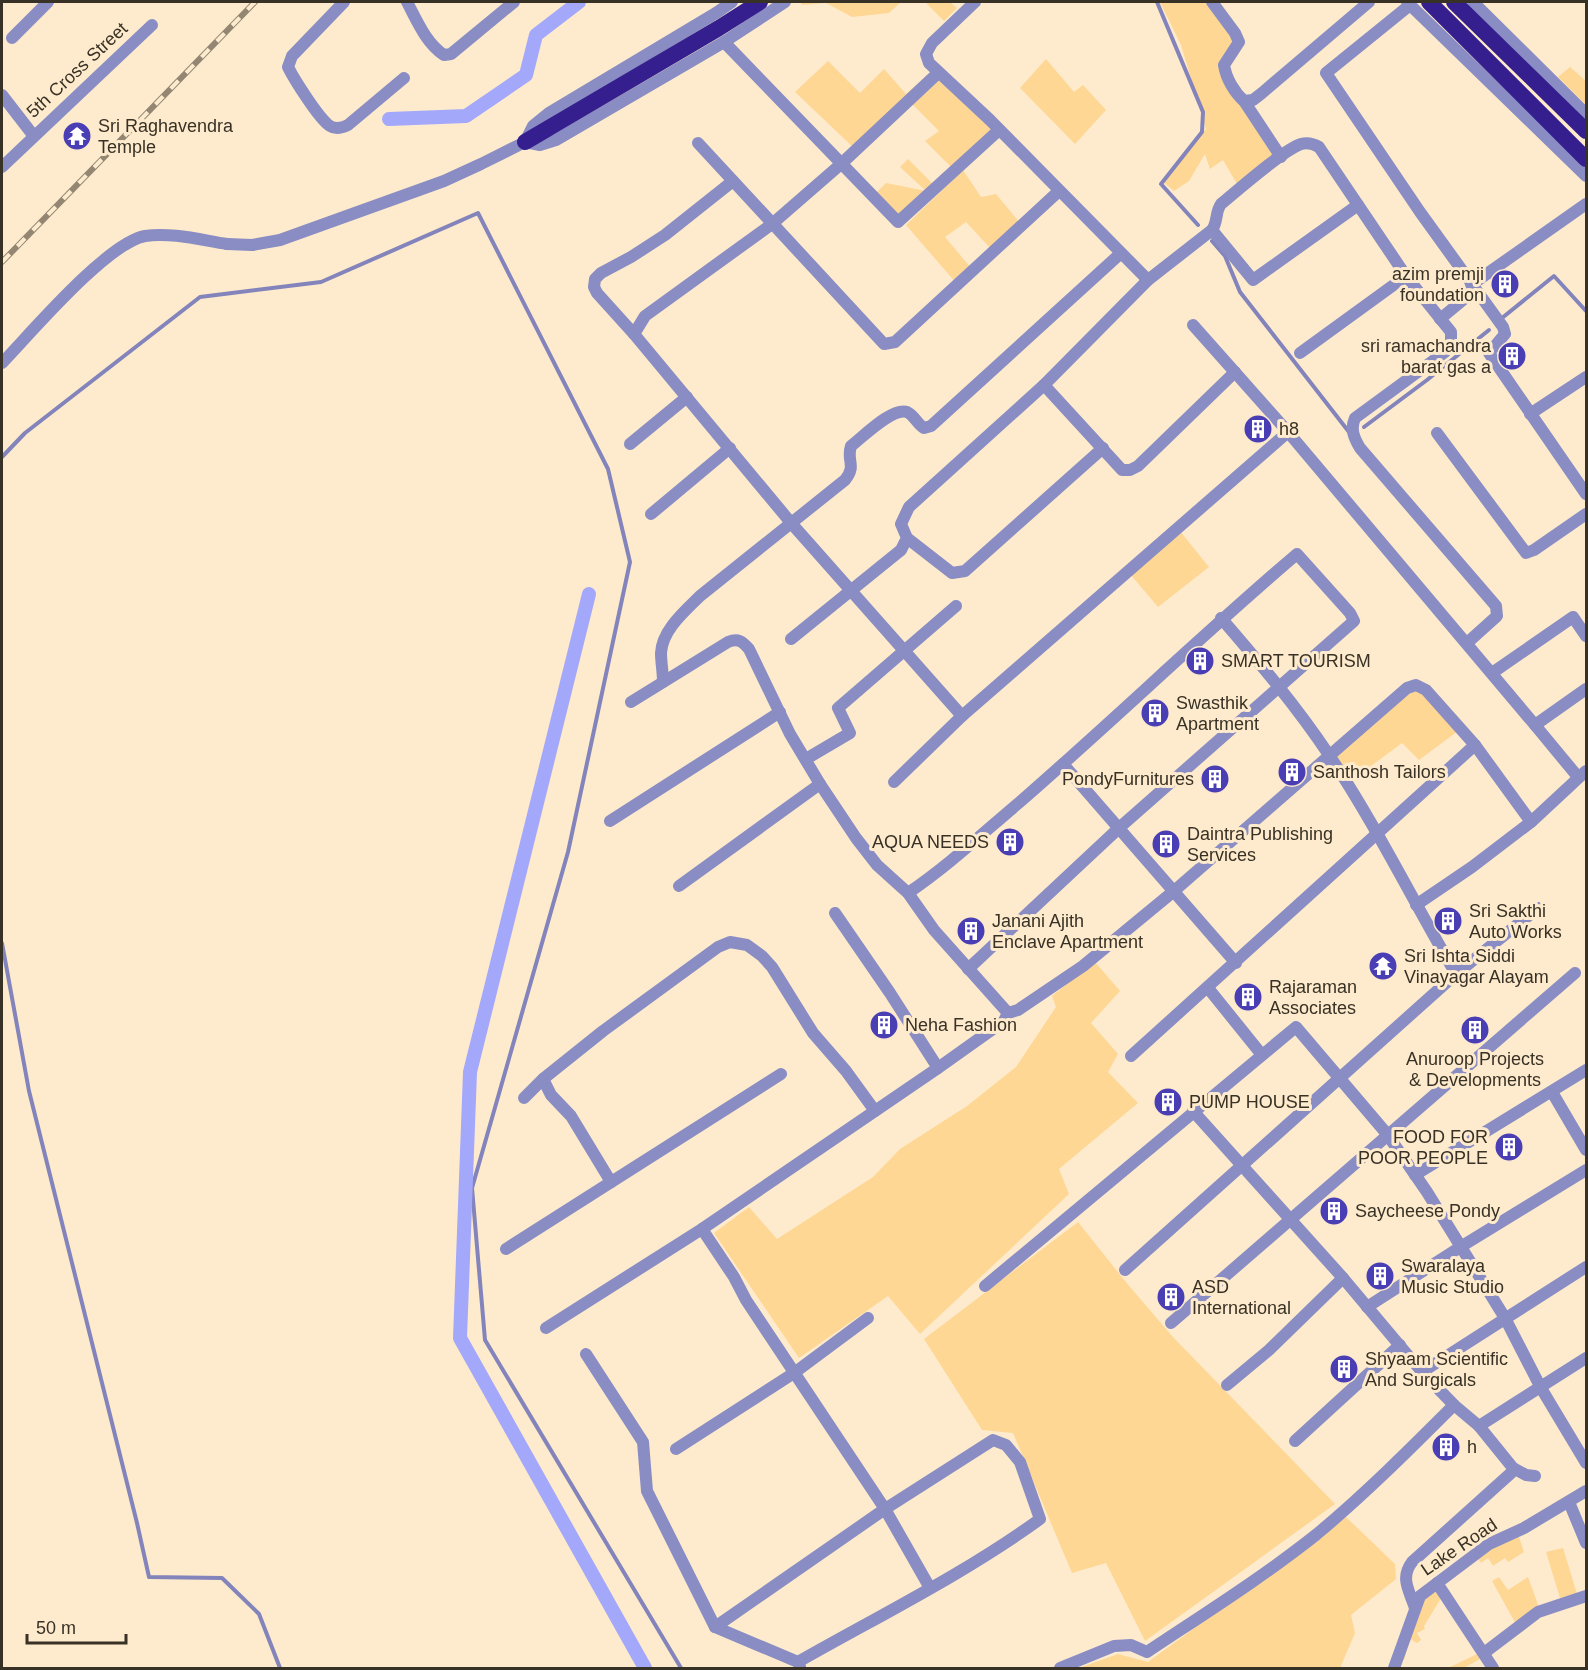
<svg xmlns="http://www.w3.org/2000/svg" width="1588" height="1670" font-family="Helvetica,sans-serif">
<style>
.green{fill:#fed794}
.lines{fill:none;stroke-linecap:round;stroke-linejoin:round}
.stream{stroke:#8384bb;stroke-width:4}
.canal{stroke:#a3a8fb;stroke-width:14}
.minor{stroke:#898dc3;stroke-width:12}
.tertiary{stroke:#898dc3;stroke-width:12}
.trunk{stroke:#351f8e;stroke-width:16}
.rail-casing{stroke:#938773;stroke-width:6}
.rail{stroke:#feebcd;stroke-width:4;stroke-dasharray:11;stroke-linecap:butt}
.labels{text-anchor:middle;stroke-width:6;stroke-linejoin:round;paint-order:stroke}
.street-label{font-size:18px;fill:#383125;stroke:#feebcd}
.poi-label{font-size:18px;fill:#383125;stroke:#feebcd;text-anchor:start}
</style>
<rect width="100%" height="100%" fill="#feebcd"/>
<g class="green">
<polygon points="799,2 901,2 889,13 852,17 826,3 803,5"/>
<polygon points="925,2 950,2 957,8 944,21"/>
<polygon points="1160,2 1209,2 1235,33 1224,65 1270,140 1273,158 1240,189 1223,160 1210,169 1205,154 1189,181 1174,191 1163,182 1206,129 1181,45"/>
<polygon points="1046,59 1074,92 1083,85 1106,110 1075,144 1020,88"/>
<polygon points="828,61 860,93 884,69 906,94 931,72 856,150 795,92"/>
<polygon points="1570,67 1586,81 1586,105 1558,77"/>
<polygon points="940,74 998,131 898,222 873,196 886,183 926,191 900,167 908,159 933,184 951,167 925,141 939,131 911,103"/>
<polygon points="963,170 981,197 996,194 1020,223 991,249 966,222 945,237 972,269 956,283 906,225"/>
<polygon points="1179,530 1209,567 1158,607 1130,574"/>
<polygon points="1416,688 1458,731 1419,760 1402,743 1351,781 1336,754"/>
<polygon points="1095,962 1120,991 1091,1023 1118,1054 1108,1072 1138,1103 1059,1169 1069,1194 920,1334 888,1296 799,1358 714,1233 749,1207 777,1239 873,1177 900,1149 967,1106 1016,1067 1056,1007 1052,996"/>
<polygon points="1078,1222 1125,1281 1172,1336 1335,1504 1145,1641 1106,1563 1072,1573 1013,1433 982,1430 924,1339"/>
<polygon points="1346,1517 1395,1564 1396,1579 1351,1615 1355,1633 1340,1668 1079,1668 1118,1654 1148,1662"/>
<polygon points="1517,1531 1524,1552 1508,1562 1505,1558 1493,1566 1488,1558 1481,1563 1476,1555"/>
<polygon points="1563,1548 1577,1594 1560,1598 1546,1552"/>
<polygon points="1499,1577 1508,1590 1528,1577 1540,1610 1517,1626 1492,1581"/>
<polygon points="1437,1584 1443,1595 1424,1626 1425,1629 1417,1633 1421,1640 1417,1643 1410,1639 1404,1660 1401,1659 1420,1597"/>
<polygon points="1477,1654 1480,1659 1464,1668 1448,1668"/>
</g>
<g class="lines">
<g class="stream">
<polyline points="1157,2 1203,112 1202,132 1161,184 1198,225"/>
<polyline points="1212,241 1225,256 1240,292 1349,432"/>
<polyline points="1502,318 1554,276 1586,311"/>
<polyline points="1364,427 1427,380 1489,330"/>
<polyline points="2,457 25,433 200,297 321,282 478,213 608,469 630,562 568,852 472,1188 485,1340 681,1668"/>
<polyline points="2,943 29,1091 137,1523 149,1577 222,1578 259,1614 280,1668"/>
</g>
<g class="canal">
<polyline points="389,119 466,116 526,75 536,35 579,2"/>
<polyline points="589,594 470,1072 460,1338 645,1668"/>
</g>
<g class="minor">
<path d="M344,2L292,56L288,67C294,79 319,119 330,126C336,130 342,128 348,125L404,78"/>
<path d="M407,2C417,21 426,43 444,55L451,54L514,2"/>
<polyline points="975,2 932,43 926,54 929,63 990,120 1148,280"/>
<path d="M1212,2L1235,33L1239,42L1224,65C1226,78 1234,92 1244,101L1281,157"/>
<polyline points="1410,5 1326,73 1420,212 1503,327 1505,334 1489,353 1586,494"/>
<polyline points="12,38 48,2"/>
<polyline points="724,42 898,222 999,130"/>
<polyline points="2,95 33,135"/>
<polyline points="1244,101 1253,100 1262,93 1369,2"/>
<polyline points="698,143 884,344 895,342 1059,191"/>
<polyline points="2,167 152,25"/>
<polyline points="733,181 665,235 631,257 601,273 595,279 594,287 597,293 634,334 792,524 962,716"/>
<polyline points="1212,230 1253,280 1358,205"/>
<polyline points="227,244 252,245"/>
<polyline points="1471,285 1586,204"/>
<polyline points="1440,319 1475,290"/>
<polyline points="1193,325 1288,432 1535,725 1578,777"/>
<polyline points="634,334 645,316 772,224 841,164 938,73"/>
<polyline points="1300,353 1406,276"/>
<polyline points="1044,385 1122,470 1130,470 1138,466 1235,372"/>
<polyline points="1530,414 1586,377"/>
<polyline points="1437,433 1526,553 1534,550 1586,514"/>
<polyline points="630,444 687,397"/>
<polyline points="651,514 730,448"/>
<polyline points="907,538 952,573 965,571 1103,448"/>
<path d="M1221,618C1259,662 1297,707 1329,755C1376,825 1413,901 1456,974"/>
<path d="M791,639L901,550L907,538L901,524L909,507L1044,385L1148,280L1212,230C1218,222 1215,212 1221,204C1238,190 1283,150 1301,144C1308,142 1314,144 1319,147L1406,276L1451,332V343L1445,352L1355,418C1350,429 1354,438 1360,448L1496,606L1497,616L1467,643"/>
<polyline points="1492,673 1573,617 1586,636"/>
<path d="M663,682C663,672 661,662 661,653C662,630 685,611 700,596L845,480C857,465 846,461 851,446C863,437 892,407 907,412C914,415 917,424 924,428L931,426L1121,253"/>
<polyline points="1535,725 1586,689"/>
<polyline points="806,759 850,733 838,708 956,606"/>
<polyline points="1063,764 1236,963"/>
<polyline points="894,782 962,716 1288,432"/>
<polyline points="610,821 780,712"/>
<polyline points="679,886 820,784"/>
<path d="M908,893C948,866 984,832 1021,801C1114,720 1203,634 1297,554L1350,613L1354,621L1119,828L968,969"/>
<polyline points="1416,905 1472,867 1531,822 1586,771"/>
<polyline points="835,913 890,993 938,1068"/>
<polyline points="1208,988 1262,1055"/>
<polyline points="1008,1013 1018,1010 1083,966 1174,891 1407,688 1416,685 1426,690 1475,745 1531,822"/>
<polyline points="1131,1056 1475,745"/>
<polyline points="543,1079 551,1095 571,1116 611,1182"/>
<polyline points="1552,1092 1586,1150"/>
<path d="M524,1098L543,1079L603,1031L718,947L730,942L747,945L762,956L772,967L813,1033L846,1071L875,1111L938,1068L1004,1021L1008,1013L934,930L908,893L877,865L856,838L820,784L790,734L749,649C742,641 738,638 728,642L631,702"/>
<path d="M1193,1111L1343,1278L1422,1372L1454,1405L1479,1426L1513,1468L1511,1473L1412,1562C1400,1578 1409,1590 1415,1608"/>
<polyline points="1415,1175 1586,1070"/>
<polyline points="702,1229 734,1277 746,1300 885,1509 930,1588"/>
<polyline points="506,1249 781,1074"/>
<polyline points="1125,1270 1456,974 1538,908"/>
<polyline points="985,1286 1296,1027 1387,1134 1427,1192 1505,1318 1541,1388 1586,1463"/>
<polyline points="1367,1307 1462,1246 1586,1170"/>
<polyline points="1171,1323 1575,973"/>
<polyline points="546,1328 702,1229 875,1111"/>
<polyline points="586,1354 643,1442 647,1491 715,1627 798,1662 800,1667"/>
<polyline points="1422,1372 1586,1267"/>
<polyline points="1227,1385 1269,1350 1343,1278"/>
<polyline points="1479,1426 1586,1358"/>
<polyline points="1295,1441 1400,1345"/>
<polyline points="676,1449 794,1373 868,1318"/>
<polyline points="1513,1468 1526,1475 1535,1476"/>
<polyline points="1569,1502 1586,1543"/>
<polyline points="1437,1583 1493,1668"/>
<path d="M715,1627L885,1509L993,1440L1006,1445L1020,1462L1040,1519C966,1573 877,1617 798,1662"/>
<polyline points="1484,1653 1538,1612 1586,1596"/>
<path d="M1060,1668L1114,1646L1131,1645L1147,1652C1204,1614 1263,1577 1317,1534C1365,1494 1410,1449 1454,1405"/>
<polyline points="1394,1668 1420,1596 1489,1544 1524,1528 1586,1491"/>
</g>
<g class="tertiary">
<polyline points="1407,2 1586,176"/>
<polyline points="1473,2 1586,114"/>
<polyline points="525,142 540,145 556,140 724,42 785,2"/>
<polyline points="252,245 280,240 444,181 481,164 525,142 533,126 549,113 716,13 732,2"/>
<path d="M2,363C31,333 107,243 145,236C171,232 201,240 227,244"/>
</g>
<g class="trunk">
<polyline points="1429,2 1586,159"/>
<polyline points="1454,2 1586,131"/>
<polyline points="525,142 719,28 760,2"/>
</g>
<g class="rail-casing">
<polyline id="rail" points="2,262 255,2"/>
</g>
<use href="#rail" class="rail"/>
</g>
<defs>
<g id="temple-disc" transform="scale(1.5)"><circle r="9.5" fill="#4a3eb4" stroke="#feebcd"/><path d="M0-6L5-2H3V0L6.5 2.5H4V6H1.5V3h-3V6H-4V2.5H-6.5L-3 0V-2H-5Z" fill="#fff"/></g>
<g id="building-disc" transform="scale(1.5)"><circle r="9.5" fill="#4a3eb4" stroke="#feebcd"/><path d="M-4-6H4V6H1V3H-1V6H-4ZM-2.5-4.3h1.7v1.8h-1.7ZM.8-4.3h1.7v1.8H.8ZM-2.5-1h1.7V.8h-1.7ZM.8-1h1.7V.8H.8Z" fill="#fff"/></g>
</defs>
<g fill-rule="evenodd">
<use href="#temple-disc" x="77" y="136"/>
<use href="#building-disc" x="1505" y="284"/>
<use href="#building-disc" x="1512" y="356"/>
<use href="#building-disc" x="1258" y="429"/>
<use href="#building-disc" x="1200" y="661"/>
<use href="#building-disc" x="1155" y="713"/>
<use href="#building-disc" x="1292" y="772"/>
<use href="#building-disc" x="1215" y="779"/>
<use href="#building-disc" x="1010" y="842"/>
<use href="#building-disc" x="1166" y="844"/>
<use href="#building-disc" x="1448" y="921"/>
<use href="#building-disc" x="971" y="931"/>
<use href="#temple-disc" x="1383" y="966"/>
<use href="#building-disc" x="1248" y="997"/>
<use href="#building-disc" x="884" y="1025"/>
<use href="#building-disc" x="1475" y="1030"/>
<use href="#building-disc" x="1168" y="1102"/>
<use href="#building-disc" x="1509" y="1147"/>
<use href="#building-disc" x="1334" y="1211"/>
<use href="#building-disc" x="1380" y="1276"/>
<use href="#building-disc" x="1171" y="1297"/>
<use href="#building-disc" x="1344" y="1369"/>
<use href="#building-disc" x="1446" y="1447"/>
</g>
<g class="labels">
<g class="street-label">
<text transform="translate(77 70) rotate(-43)" y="6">5th Cross Street</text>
<text transform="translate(1459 1547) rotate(-34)" y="6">Lake Road</text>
</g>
<g class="poi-label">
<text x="98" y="132">Sri Raghavendra<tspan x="98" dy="21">Temple</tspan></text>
<text x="1484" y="280" text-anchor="end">azim premji<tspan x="1484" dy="21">foundation</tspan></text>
<text x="1491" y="352" text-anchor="end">sri ramachandra<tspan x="1491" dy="21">barat gas a</tspan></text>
<text x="1279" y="435">h8</text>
<text x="1221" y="667">SMART TOURISM</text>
<text x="1176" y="709">Swasthik<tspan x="1176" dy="21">Apartment</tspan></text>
<text x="1313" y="778">Santhosh Tailors</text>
<text x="1194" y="785" text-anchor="end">PondyFurnitures</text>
<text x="1187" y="840">Daintra Publishing<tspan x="1187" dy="21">Services</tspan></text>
<text x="989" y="848" text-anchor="end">AQUA NEEDS</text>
<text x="1469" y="917">Sri Sakthi<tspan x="1469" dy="21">Auto Works</tspan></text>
<text x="992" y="927">Janani Ajith<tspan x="992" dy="21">Enclave Apartment</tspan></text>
<text x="1404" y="962">Sri Ishta Siddi<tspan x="1404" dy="21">Vinayagar Alayam</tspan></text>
<text x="1269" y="993">Rajaraman<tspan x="1269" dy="21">Associates</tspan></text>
<text x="905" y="1031">Neha Fashion</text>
<text x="1475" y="1065" text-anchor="middle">Anuroop Projects<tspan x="1475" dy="21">&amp; Developments</tspan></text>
<text x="1189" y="1108">PUMP HOUSE</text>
<text x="1488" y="1143" text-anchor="end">FOOD FOR<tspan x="1488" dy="21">POOR PEOPLE</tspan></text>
<text x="1355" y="1217">Saycheese Pondy</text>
<text x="1401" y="1272">Swaralaya<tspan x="1401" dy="21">Music Studio</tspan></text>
<text x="1192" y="1293">ASD<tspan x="1192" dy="21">International</tspan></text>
<text x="1365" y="1365">Shyaam Scientific<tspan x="1365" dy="21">And Surgicals</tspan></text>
<text x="1467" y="1453">h</text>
</g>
</g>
<rect width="1588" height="1670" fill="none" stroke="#383125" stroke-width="6"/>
<path d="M27 1634v9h99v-9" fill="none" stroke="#383125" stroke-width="3"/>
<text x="36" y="1634" font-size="18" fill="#383125" stroke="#feebcd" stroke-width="4.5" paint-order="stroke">50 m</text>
</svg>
